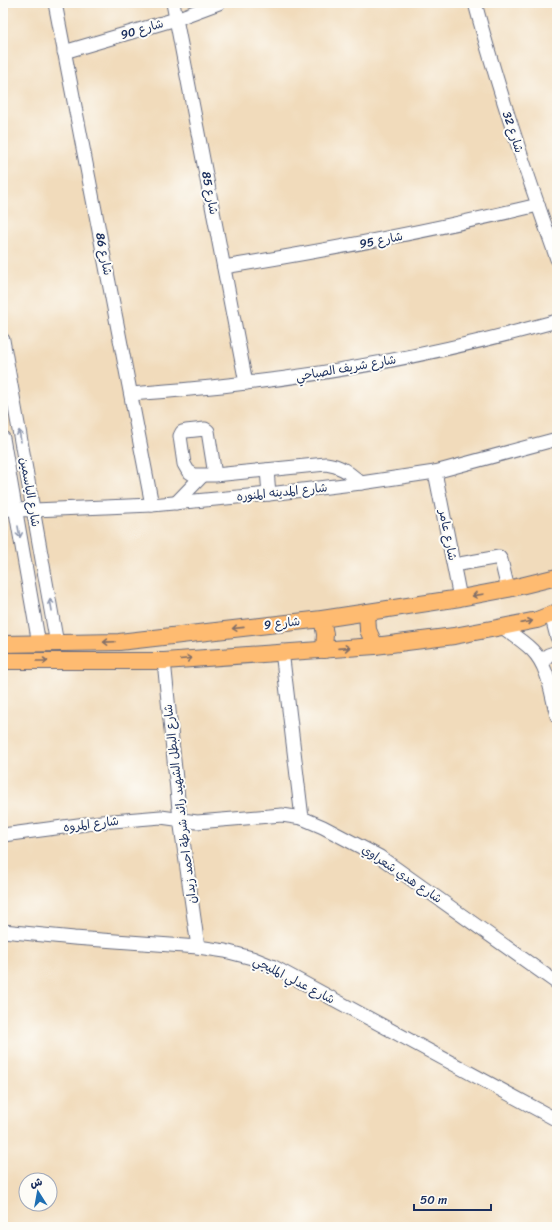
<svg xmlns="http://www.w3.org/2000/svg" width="560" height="1230" font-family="Sriracha,'Playpen Sans Arabic',sans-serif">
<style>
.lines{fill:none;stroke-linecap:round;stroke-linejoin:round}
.minor-casing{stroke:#666b7f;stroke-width:15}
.major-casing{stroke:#666b7f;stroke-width:18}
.minor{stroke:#fff;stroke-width:13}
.major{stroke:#febb71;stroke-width:16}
.oneway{stroke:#8d97ae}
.oneway2{stroke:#816e67}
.labels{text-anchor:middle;stroke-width:4;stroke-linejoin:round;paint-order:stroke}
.street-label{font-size:12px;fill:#1b2f5e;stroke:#fdfcf7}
</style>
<rect width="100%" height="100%" fill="#fdfcf7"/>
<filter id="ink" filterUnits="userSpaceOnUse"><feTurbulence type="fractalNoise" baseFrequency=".025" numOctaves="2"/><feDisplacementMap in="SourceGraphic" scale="8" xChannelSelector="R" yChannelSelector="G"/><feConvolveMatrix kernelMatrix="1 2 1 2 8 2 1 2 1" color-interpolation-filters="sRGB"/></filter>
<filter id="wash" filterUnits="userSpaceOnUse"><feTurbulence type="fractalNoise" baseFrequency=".012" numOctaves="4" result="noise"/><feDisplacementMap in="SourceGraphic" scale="16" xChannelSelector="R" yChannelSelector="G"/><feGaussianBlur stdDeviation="0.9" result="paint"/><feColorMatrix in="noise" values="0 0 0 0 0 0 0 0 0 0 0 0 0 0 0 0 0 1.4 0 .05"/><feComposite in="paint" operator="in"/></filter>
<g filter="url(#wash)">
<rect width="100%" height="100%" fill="#f1dbbb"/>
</g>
<g filter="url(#ink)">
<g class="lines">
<g class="minor-casing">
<g id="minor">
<polyline points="55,3 152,505"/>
<polyline points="173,3 246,383"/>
<path d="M475,3C498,90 527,175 557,259"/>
<polyline points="64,52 176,19 219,3"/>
<path d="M224,267C329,250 434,230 538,205"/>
<polyline points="3,340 57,644"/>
<path d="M131,394C170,391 208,388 246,383C351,371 455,349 557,321"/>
<polyline points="3,438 39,644"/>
<polyline points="267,470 269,494"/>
<polyline points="435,472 460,598"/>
<path d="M215,475L208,431L205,429L186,431L182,432L180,436L184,464L188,471L194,475H215L326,464C342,466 349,473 361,483"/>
<polyline points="176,503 202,476"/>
<polyline points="3,509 34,510 152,505 269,494 361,483 435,472 557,439"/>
<polyline points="454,565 499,557 501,560 508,589"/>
<polyline points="551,614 557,637"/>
<path d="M502,627C512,634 523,641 532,650C549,667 551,694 557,716"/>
<polyline points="282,651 302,818"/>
<polyline points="164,661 180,819 198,947"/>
<polyline points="542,663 548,655 557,652"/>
<polyline points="3,835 101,822 161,817 197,822 282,815 302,818 323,827 380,857 557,983"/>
<polyline points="3,931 74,938 198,947 225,951 252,958 274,967 557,1120"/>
</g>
</g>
<g class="major-casing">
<g id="major">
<polyline points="367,612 368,630 375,646"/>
<polyline points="322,619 325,634 324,650"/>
<polyline points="3,644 119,642 322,619 460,598 508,589 557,577"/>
<polyline points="3,661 164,661 375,646 454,636 502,627 537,620 557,612"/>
</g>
</g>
<use href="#minor" class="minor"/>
<use href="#major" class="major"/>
</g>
<defs><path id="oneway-shaft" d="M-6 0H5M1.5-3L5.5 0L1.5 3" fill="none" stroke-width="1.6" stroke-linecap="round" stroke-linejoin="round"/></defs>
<g class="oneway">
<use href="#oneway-shaft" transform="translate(20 436) rotate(-100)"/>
<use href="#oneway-shaft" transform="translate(19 532) rotate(80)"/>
<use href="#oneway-shaft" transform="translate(51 605) rotate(-100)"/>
</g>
<g class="oneway2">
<use href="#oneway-shaft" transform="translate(478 595) rotate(170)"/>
<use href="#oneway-shaft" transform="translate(527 622) rotate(-12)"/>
<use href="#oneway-shaft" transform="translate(238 628) rotate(174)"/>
<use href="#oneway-shaft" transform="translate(109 642) rotate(178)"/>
<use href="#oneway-shaft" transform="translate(344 648) rotate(-4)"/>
<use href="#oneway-shaft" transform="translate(186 659) rotate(-5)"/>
<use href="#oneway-shaft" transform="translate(42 661)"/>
</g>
</g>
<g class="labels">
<g class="street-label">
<text transform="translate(142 29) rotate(-16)" y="4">شارع 90</text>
<text transform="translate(513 132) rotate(72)" y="4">شارع 32</text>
<text transform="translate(210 193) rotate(79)" y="4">شارع 85</text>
<text transform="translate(381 240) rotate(-11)" y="4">شارع 95</text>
<text transform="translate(104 254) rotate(79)" y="4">شارع 86</text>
<text transform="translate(346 368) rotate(-10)" y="4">شارع شريف الصباحي</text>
<text transform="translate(30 492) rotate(80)" y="4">شارع الياسمين</text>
<text transform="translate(282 492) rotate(-6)" y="4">شارع المدينه المنوره</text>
<text transform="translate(448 535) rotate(79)" y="4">شارع عامر</text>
<text transform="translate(282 623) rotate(-6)" y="4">شارع 9</text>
<text transform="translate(180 804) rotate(-97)" y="4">شارع البطل الشهيد رائد شرطة احمد زيدان</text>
<text transform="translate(91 824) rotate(-7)" y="4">شارع المروه</text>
<text transform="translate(402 874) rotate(34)" y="4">شارع هدي شعراوي</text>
<text transform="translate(294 980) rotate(27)" y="4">شارع عدلي المليجي</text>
</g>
</g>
<rect width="560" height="1230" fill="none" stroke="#fdfcf7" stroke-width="16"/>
<g transform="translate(38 1192) rotate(349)"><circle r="19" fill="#fdfcf7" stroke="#a3aaba"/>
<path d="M0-3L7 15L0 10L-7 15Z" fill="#1f6fb2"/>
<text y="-6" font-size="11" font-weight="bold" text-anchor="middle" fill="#1b2f5e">ش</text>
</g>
<path d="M414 1204v6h77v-6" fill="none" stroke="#1b2f5e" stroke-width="2"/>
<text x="420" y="1204" font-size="12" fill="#1b2f5e" stroke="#fdfcf7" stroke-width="3" paint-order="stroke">50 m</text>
</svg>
